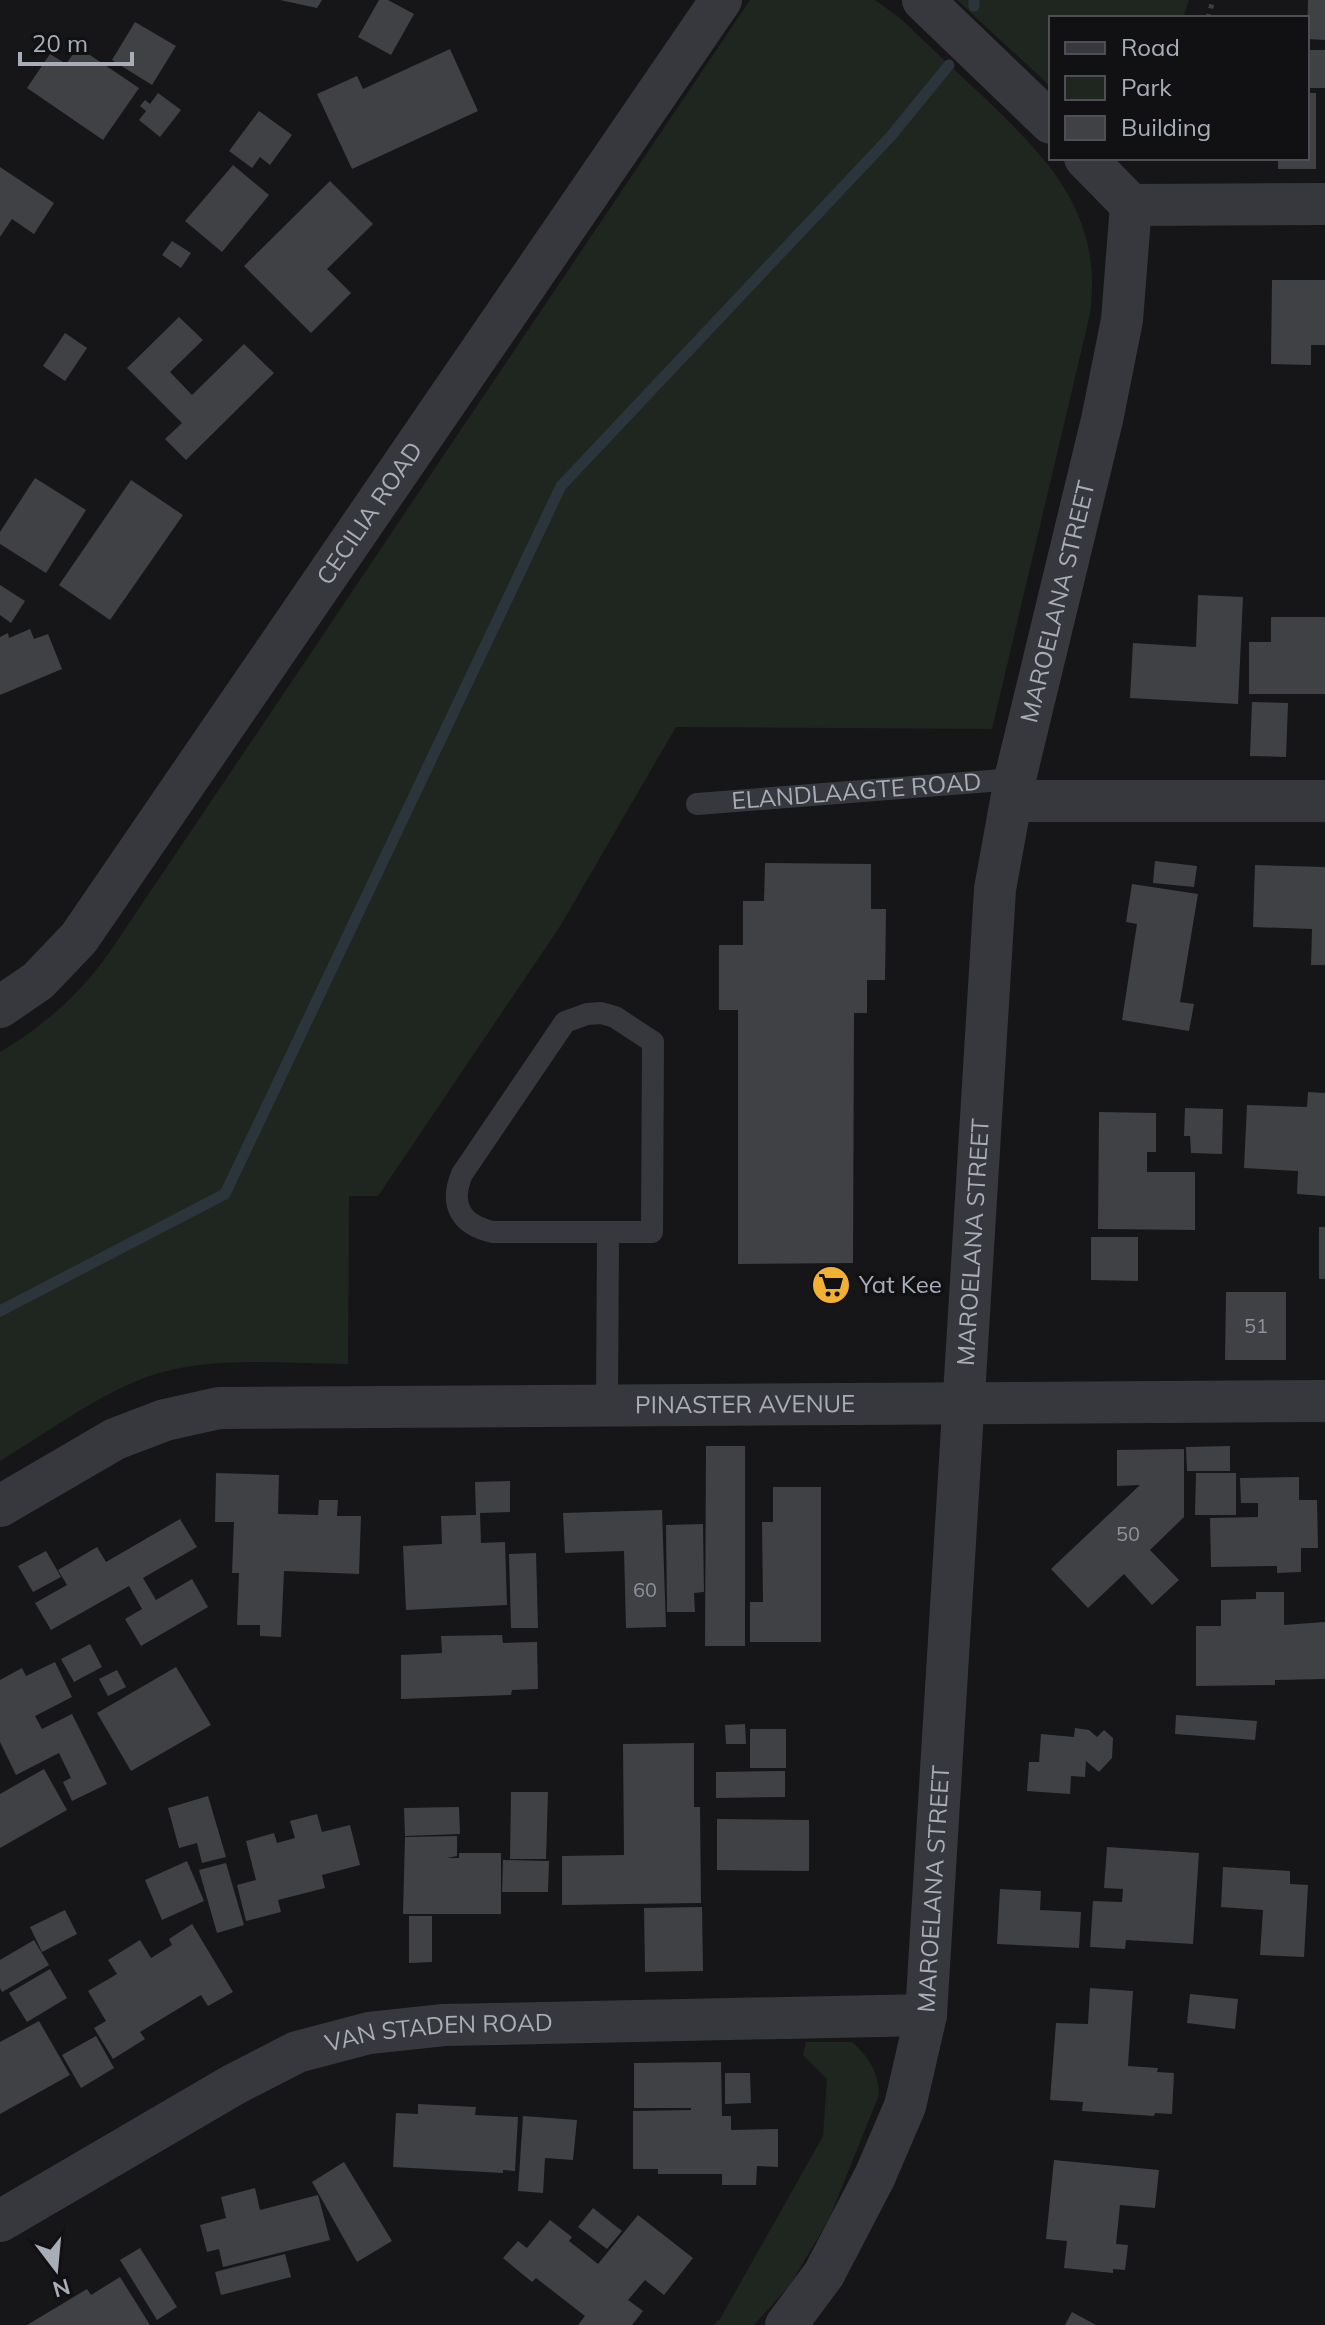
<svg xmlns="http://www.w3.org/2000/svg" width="1325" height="2325" font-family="Mulish,sans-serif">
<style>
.green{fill:#1e261f}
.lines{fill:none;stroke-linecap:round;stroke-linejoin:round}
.stream{stroke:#2c353c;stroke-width:11}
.building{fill:#404145}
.path{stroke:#3d3f44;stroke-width:5;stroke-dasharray:4 6;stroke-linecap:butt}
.service{stroke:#37383d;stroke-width:22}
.minor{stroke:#37383d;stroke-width:42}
.labels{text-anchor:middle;stroke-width:7;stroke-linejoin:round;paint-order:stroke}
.number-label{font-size:20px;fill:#8e929b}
.street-label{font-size:24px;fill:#a8adb8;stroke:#111113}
.poi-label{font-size:24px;fill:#a8adb8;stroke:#111113;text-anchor:start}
</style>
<rect width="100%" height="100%" fill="#161618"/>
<g class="green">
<path d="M750,0H875L900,18C929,46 959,74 989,102C1053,164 1103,218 1090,314L992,729L676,727L559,928L378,1196H349L348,1364C280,1364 204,1354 139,1380C90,1400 45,1434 0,1461V1052C45,1025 79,995 109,953Z"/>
<polygon points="957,0 1189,0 1183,18 1051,18 1051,87"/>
<path d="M806,2042H852C869,2057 878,2071 879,2095L829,2219L790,2285L754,2325H713L720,2319L823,2136L827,2079L803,2055Z"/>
</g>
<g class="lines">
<g class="stream">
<polyline points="974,0 974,6"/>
<polyline points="0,1311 225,1194 561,486 891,136 949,65"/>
</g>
</g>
<g class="building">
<polygon points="280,0 322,0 317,8"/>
<polygon points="379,0 388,0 414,14 391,55 358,37"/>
<polygon points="1308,0 1325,0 1325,40 1307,39"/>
<polygon points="135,22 176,46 152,85 112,60"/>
<polygon points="78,47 139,88 103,140 27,88 50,54 66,64"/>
<polygon points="450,49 478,111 352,169 317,94 357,76 363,89"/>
<rect x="1309" y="50" width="16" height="38"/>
<polygon points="158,93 181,110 160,137 139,120 146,111 140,106 145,100 150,104"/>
<polygon points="1307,93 1316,93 1316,169 1278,169 1278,158 1307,158"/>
<polygon points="259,111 292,135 270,165 260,157 252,168 229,151"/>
<polygon points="233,165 269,195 222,252 185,221"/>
<polygon points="0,167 54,203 34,234 12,219 0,237"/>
<polygon points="330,181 373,224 327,269 351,293 311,333 244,266"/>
<polygon points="172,241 191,253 181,268 162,255"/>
<polygon points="1272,280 1325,280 1325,345 1311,345 1311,365 1271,364"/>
<polygon points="179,317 203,340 170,372 192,395 244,344 274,373 186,460 165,439 182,423 127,368"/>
<polygon points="65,333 87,348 65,381 43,366"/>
<polygon points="35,478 86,510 46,573 0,544 0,532"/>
<polygon points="131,480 183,515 110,620 59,585"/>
<polygon points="0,585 25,601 11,623 0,615"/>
<polygon points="1198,595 1243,597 1238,704 1130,698 1133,643 1196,647"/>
<polygon points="1271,617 1325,617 1325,694 1249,694 1249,642 1271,642"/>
<polygon points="30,629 34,639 48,634 62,669 0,695 0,637 8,633 9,638"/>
<polygon points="1252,702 1288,703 1286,757 1250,756"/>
<polygon points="1155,861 1197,866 1194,887 1153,883"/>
<polygon points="765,863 871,864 871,909 886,909 885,980 867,980 867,1013 854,1013 853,1263 738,1264 738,1010 719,1010 719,945 743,945 743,901 764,901"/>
<polygon points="1255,865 1325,867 1325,965 1311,965 1312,929 1253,927"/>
<polygon points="1132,884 1198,894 1180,1002 1194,1004 1189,1031 1122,1020 1137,924 1126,922"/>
<polygon points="1308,1092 1325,1093 1325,1196 1297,1194 1298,1171 1244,1168 1247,1105 1307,1107"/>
<polygon points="1185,1108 1223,1109 1222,1154 1191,1153 1190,1136 1184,1136"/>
<polygon points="1099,1112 1156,1113 1156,1152 1147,1152 1147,1172 1195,1172 1195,1230 1098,1229"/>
<rect x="1319" y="1227" width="6" height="52"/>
<polygon points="1091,1237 1138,1237 1138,1281 1091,1280"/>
<polygon points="1226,1292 1286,1292 1286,1360 1225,1360"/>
<polygon points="706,1446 745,1446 745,1646 705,1646"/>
<polygon points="1230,1446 1230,1471 1187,1471 1186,1447"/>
<polygon points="1184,1449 1184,1517 1150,1550 1179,1580 1152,1605 1124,1574 1088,1608 1051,1569 1140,1485 1117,1486 1117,1450"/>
<polygon points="216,1473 279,1475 278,1514 318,1515 319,1500 338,1500 337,1516 361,1516 359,1574 284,1571 281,1637 260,1636 260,1625 237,1625 239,1573 232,1573 234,1522 215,1522"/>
<polygon points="1196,1473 1236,1473 1236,1515 1195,1515"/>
<polygon points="1299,1477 1299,1500 1317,1500 1318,1548 1301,1548 1301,1572 1277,1573 1277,1566 1211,1567 1210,1518 1258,1517 1258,1503 1241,1503 1240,1478"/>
<polygon points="510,1481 510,1512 480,1513 481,1543 505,1542 507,1605 406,1610 403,1546 442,1544 441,1516 476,1515 475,1482"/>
<polygon points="773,1487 821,1487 821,1642 750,1642 750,1602 763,1602 762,1522 773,1522"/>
<polygon points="662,1510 666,1627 626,1628 624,1551 565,1553 563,1513"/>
<polygon points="180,1519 197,1547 143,1578 156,1600 192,1579 208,1607 141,1646 125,1619 142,1609 129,1586 51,1630 35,1603 67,1585 58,1570 97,1547 106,1562"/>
<polygon points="703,1524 704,1592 694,1593 695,1612 667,1612 666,1525"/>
<polygon points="46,1551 61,1577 33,1592 18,1566"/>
<polygon points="536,1553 538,1628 511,1628 509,1554"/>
<polygon points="1256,1592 1284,1592 1284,1625 1325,1622 1325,1679 1275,1680 1275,1685 1196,1686 1196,1626 1221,1626 1221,1600 1256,1599"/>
<polygon points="502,1635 503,1643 537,1642 538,1689 512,1690 511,1695 401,1699 401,1655 442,1653 441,1636"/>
<polygon points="90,1644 102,1667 74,1682 61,1659"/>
<polygon points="55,1662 72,1697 35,1716 42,1729 72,1714 107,1784 72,1801 63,1782 71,1778 59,1753 16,1775 0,1742 0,1680 22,1668 26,1676"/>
<polygon points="176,1667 211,1725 131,1771 97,1713"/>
<polygon points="117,1670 126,1687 108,1696 99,1679"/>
<polygon points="1176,1715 1257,1721 1255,1740 1175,1734"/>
<polygon points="745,1724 746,1744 726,1744 725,1725"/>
<polygon points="1075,1728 1089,1730 1097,1737 1104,1730 1113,1738 1112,1758 1099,1772 1086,1761 1085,1777 1071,1776 1070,1794 1027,1791 1029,1762 1039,1762 1041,1734 1074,1737"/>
<rect x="750" y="1729" width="36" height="39"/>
<polygon points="694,1743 694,1807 700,1807 701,1903 562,1905 562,1856 624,1855 623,1744"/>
<polygon points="44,1769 67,1810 0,1848 0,1794"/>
<polygon points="785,1771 785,1797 716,1798 716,1772"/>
<polygon points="511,1792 548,1792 546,1859 510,1859"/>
<polygon points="208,1796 226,1857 202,1863 197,1843 179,1848 168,1808"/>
<polygon points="459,1807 460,1834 405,1836 404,1808"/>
<polygon points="317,1814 322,1832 350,1825 360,1865 322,1875 325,1888 278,1900 281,1912 246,1921 237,1885 256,1880 246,1841 274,1833 277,1843 295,1838 290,1821"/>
<polygon points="717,1819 809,1820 809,1871 717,1870"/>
<polygon points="457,1836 457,1856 447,1858 459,1858 459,1853 501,1853 501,1914 403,1914 405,1837"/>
<polygon points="1107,1847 1199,1853 1193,1944 1126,1940 1125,1949 1090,1947 1093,1901 1122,1902 1123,1889 1104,1888"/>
<polygon points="503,1860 549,1861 548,1892 502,1892"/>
<polygon points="187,1861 204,1901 162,1920 145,1880"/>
<polygon points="226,1863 244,1925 217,1933 199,1870"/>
<polygon points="1223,1867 1290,1871 1290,1884 1308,1885 1304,1957 1260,1955 1263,1910 1221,1907"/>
<polygon points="1000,1889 1041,1891 1040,1910 1081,1912 1079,1948 997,1944"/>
<polygon points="702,1907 703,1971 645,1972 644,1908"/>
<polygon points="65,1910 77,1934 42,1952 30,1927"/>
<polygon points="409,1916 432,1916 432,1962 409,1963"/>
<polygon points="192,1924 233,1992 208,2006 201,1995 140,2032 145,2039 113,2059 94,2028 106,2021 88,1991 117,1974 108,1960 140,1940 151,1958 172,1945 169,1939"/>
<polygon points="34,1940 49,1965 2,1992 0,1988 0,1960"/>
<polygon points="50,1969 67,1998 27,2022 9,1993"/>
<polygon points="1090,1988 1133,1991 1128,2066 1158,2068 1157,2072 1174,2073 1172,2114 1155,2113 1154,2116 1082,2111 1083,2102 1050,2100 1056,2023 1088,2024"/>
<polygon points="1190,1994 1238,1999 1235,2029 1187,2023"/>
<polygon points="39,2021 70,2075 0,2114 0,2042"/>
<polygon points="96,2036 114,2068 81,2088 62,2055"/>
<polygon points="721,2062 722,2116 731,2116 731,2130 778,2129 778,2167 757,2166 756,2185 722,2185 722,2174 658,2174 658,2169 633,2169 633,2111 691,2110 691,2108 634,2108 634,2063"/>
<polygon points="725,2073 750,2073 751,2103 725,2104"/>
<polygon points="418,2104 476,2107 475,2115 518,2117 515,2171 503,2170 503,2173 393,2167 396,2113 418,2114"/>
<polygon points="523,2116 577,2120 573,2160 545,2158 543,2193 518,2191"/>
<polygon points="1054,2160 1159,2170 1155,2208 1120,2205 1116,2244 1128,2245 1125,2270 1113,2269 1113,2273 1064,2268 1067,2241 1046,2239"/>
<polygon points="344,2162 392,2241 357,2262 312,2182"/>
<polygon points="255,2188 260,2210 318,2195 330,2240 223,2267 219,2249 207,2252 200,2225 226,2218 221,2197"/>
<polygon points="593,2208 622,2231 607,2249 578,2227"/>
<polygon points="638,2215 693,2258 664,2295 645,2280 628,2300 643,2311 632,2325 578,2325 585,2316 536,2278 532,2282 503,2258 518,2241 527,2248 550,2220 572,2237 569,2241 598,2264"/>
<polygon points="140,2248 177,2307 157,2320 120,2260"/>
<polygon points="285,2254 291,2277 221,2295 215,2272"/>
<polygon points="120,2277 150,2325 27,2325 87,2289 91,2295"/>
<polygon points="1072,2312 1096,2325 1065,2325"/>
</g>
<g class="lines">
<polyline class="path" points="1208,18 1213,0"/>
<g class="service">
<path id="s1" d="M697,804L1015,779"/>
<path d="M601,1013L615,1017L653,1042L652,1232H493C461,1225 449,1205 462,1174L565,1022L587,1014Z"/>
<polyline points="607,1406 608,1232"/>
</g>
<g class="minor">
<polyline points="923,0 1051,123"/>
<polyline points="1131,205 1325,204"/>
<polyline points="1012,801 1325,801"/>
<path id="s2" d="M0,1007L38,981L79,938L721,0"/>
<path id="s3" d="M0,1506L115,1439L165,1420L219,1408L1325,1401"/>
<path id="s4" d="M0,2221L233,2085L297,2052L369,2033L444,2025L926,2015"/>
<path id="s5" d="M786,2325L824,2274L875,2176L905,2106L926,2015L995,889L1015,779L1102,420L1122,320L1131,205L1085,158"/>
</g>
</g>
<defs>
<g id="supermarket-disc" transform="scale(2)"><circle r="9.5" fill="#f2b134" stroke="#111113"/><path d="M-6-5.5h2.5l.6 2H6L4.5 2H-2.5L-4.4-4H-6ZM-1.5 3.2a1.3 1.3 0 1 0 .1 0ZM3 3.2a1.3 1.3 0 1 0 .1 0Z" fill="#111"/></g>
</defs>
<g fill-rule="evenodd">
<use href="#supermarket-disc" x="831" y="1285"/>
</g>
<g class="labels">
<g class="number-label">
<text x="1256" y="1333">51</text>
<text x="1128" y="1541">50</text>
<text x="645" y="1597">60</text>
</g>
<g class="street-label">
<text dy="8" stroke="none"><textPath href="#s2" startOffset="620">CECILIA ROAD</textPath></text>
<text dy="8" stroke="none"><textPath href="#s5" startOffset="1766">MAROELANA STREET</textPath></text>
<text dy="8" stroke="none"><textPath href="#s1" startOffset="160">ELANDLAAGTE ROAD</textPath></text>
<text dy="8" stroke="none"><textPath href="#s5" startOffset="1118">MAROELANA STREET</textPath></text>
<text dy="8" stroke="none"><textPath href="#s3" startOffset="768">PINASTER AVENUE</textPath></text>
<text dy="8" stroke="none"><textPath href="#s5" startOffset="470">MAROELANA STREET</textPath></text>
<text dy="8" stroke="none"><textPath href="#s4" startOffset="486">VAN STADEN ROAD</textPath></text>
</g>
<g class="poi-label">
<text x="859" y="1293">Yat Kee</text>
</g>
</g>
<rect x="1049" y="16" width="260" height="144" fill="#111113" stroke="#4d4f55" stroke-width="2"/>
<rect x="1065" y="42" width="40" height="12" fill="#37383d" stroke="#4d4f55" stroke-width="2"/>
<text x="1121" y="56" font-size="24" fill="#a8adb8">Road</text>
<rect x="1065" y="76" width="40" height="24" fill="#1e261f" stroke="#4d4f55" stroke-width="2"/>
<text x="1121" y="96" font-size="24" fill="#a8adb8">Park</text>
<rect x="1065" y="116" width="40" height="24" fill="#404145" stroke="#4d4f55" stroke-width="2"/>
<text x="1121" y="136" font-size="24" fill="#a8adb8">Building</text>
<g transform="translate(56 2269) rotate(164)" stroke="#111113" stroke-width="6" paint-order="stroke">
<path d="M0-6L14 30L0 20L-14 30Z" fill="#a8adb8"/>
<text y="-12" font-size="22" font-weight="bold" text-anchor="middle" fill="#a8adb8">N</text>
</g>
<path d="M20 52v12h112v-12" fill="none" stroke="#a8adb8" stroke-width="4"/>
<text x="32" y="52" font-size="24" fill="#a8adb8" stroke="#111113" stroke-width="6" paint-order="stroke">20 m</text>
</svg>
